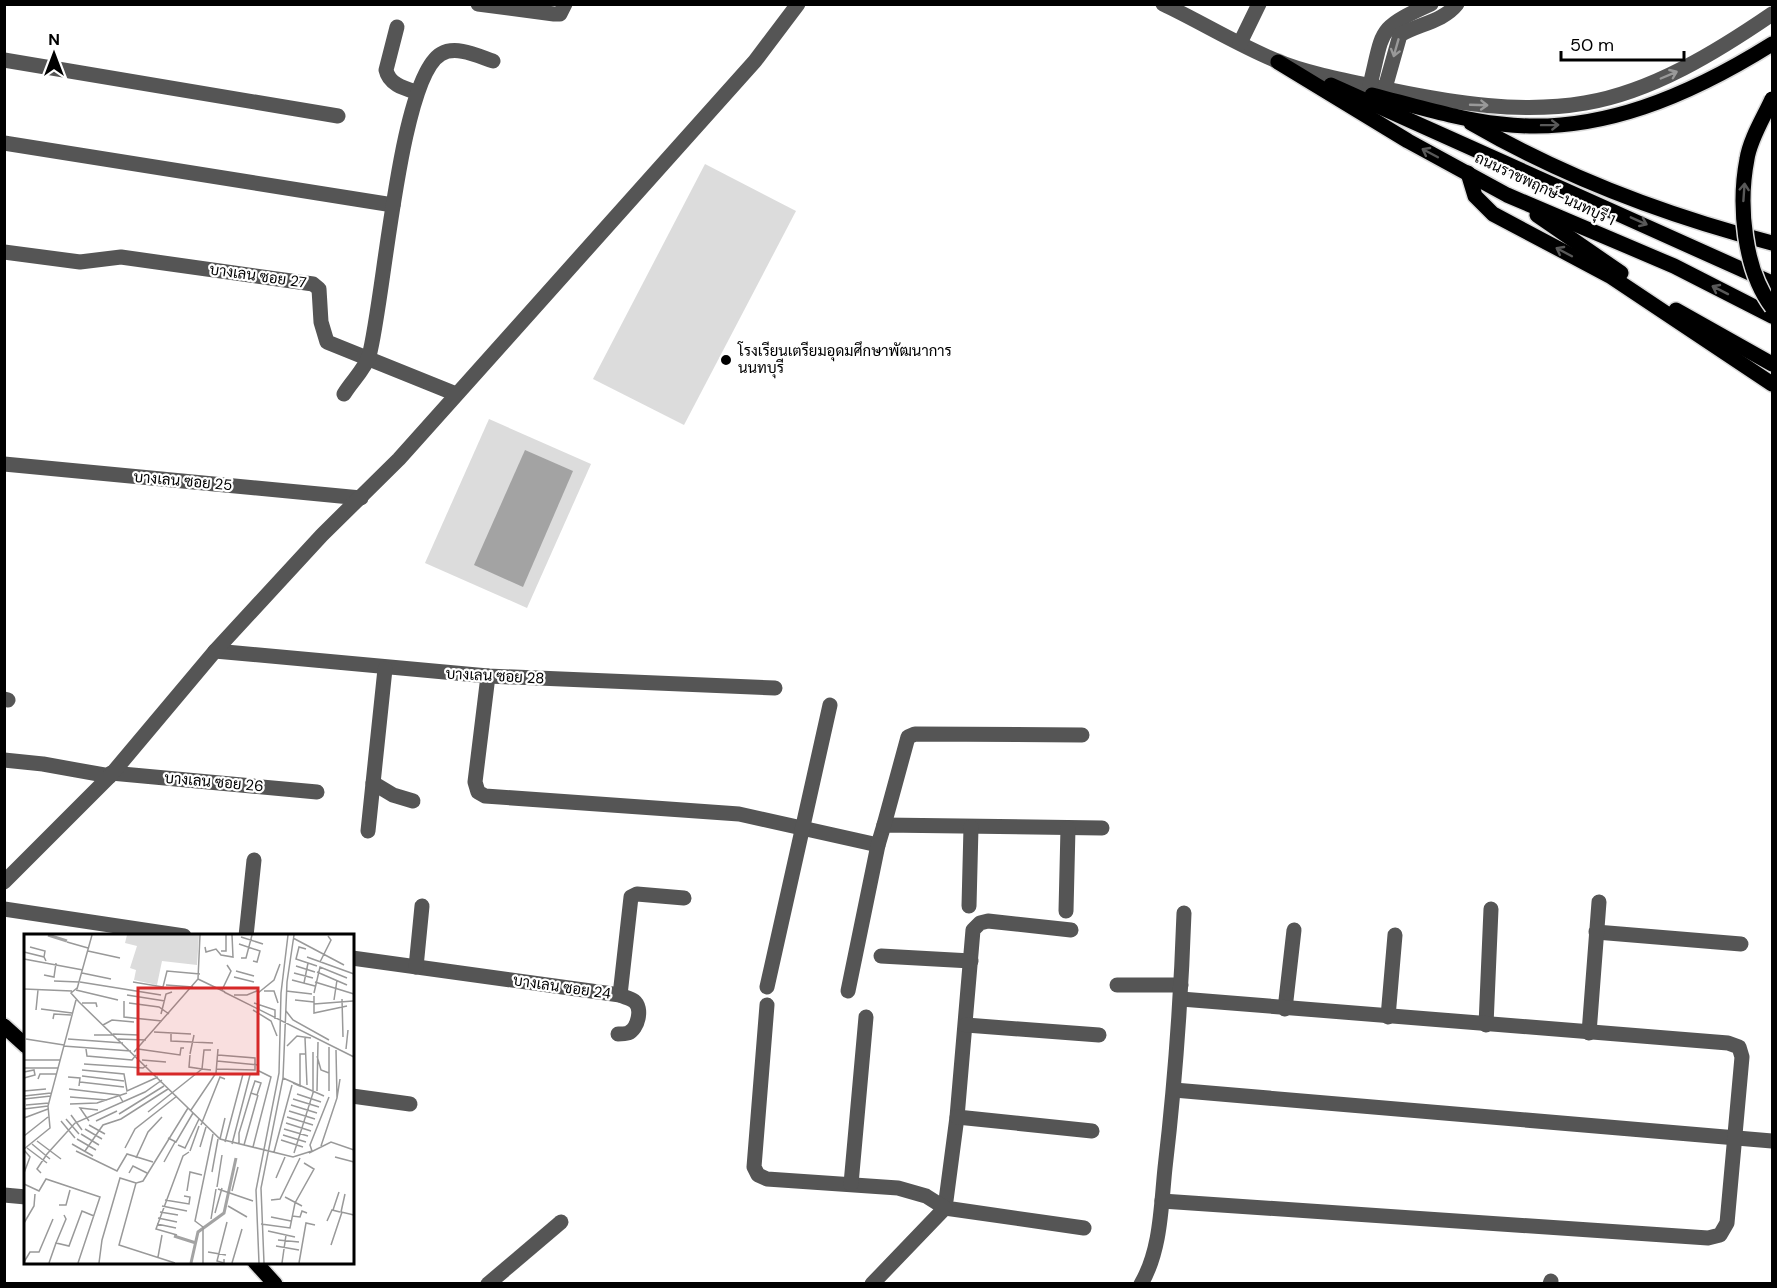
<svg xmlns="http://www.w3.org/2000/svg" width="1777" height="1288" font-family="'DM Sans',Sarabun,sans-serif">
<style>
.green{fill:#dcdcdc}
.water{fill:#a3a3a3}
.lines{fill:none;stroke-linecap:round;stroke-linejoin:round}
.major-casing{stroke:#dbdbdb;stroke-width:18}
.minor{stroke:#555;stroke-width:15}
.major{stroke:#000;stroke-width:15}
.major-bridge-casing{stroke:#dbdbdb;stroke-width:18;stroke-linecap:butt}
.major-bridge{stroke:#000;stroke-width:15}
.oneway{stroke:#999}
.oneway2{stroke:#595959}
.poi-dot{fill:#000;stroke:#fff;stroke-width:2}
.labels{text-anchor:middle;stroke-width:4.5;stroke-linejoin:round;paint-order:stroke}
.street-label{font-size:15px;fill:#000;stroke:#fff}
.poi-label{font-size:15px;fill:#000;stroke:#fff;text-anchor:start}
.inset-river{fill:none;stroke:#a3a3a3;stroke-width:3}
.inset-road{fill:none;stroke:#999;stroke-width:1.5}
.view{fill:#d62828;fill-opacity:0.15;stroke:#d62828;stroke-width:3}
.inset-edge{fill:none;stroke:#000;stroke-width:3}
</style>
<rect width="100%" height="100%" fill="#fff"/>
<g class="green">
<polygon points="705,164 796,211 684,425 593,379"/>
<polygon points="489,419 591,464 527,608 425,563"/>
</g>
<polygon class="water" points="525,450 573,471 523,587 474,565"/>
<g class="lines">
<g class="major-casing">
<g id="major">
<polyline points="1278,62 1408,141 1507,195 1674,266 1772,316"/>
<polyline points="1331,85 1772,283"/>
<path d="M1372,95C1415,106 1457,119 1501,124C1599,136 1692,94 1772,44"/>
<path d="M1471,123C1564,177 1668,216 1772,243"/>
<polyline points="1468,173 1475,196 1493,214 1610,276 1772,384"/>
<polyline points="1537,215 1621,273"/>
<polyline points="1676,310 1772,364"/>
<polyline points="4,1026 26,1046"/>
<polyline points="255,1262 275,1284"/>
</g>
</g>
<g class="minor">
<polyline points="478,4 554,14 560,14 565,4"/>
<path d="M1163,4C1201,22 1238,45 1277,61C1307,74 1358,83 1391,90C1454,103 1521,114 1585,103C1652,92 1718,51 1772,14"/>
<path d="M397,27L386,70C389,84 403,88 416,92"/>
<polyline points="1240,43 1259,4"/>
<polyline points="4,60 338,116"/>
<path d="M1370,85C1384,29 1376,29 1431,4"/>
<path d="M1385,88L1400,35C1418,24 1443,22 1457,4"/>
<polyline points="4,143 393,205"/>
<polyline points="4,252 80,262 121,257 313,284 319,289 321,322 327,342 456,394"/>
<path d="M344,394C351,382 365,369 369,356C384,302 399,78 441,54C456,45 478,56 493,61"/>
<polyline points="4,464 361,498"/>
<polyline points="215,651 488,676 775,688"/>
<polyline points="488,676 475,782 478,792 485,796 739,814 878,845 884,825 1102,828"/>
<polyline points="4,699 8,700"/>
<polyline points="4,760 43,764 110,776"/>
<polyline points="111,773 317,792"/>
<polyline points="373,783 393,795 413,801"/>
<polyline points="884,825 908,737 915,734 1082,735"/>
<polyline points="368,831 385,669"/>
<polyline points="4,882 110,776 215,651 322,535 399,459 755,61 798,4"/>
<polyline points="969,906 971,827"/>
<polyline points="4,909 184,936"/>
<polyline points="1066,911 1068,828"/>
<polyline points="1071,930 988,921 980,923 973,930 957,1117 945,1208 1084,1228"/>
<polyline points="1596,932 1741,944"/>
<polyline points="246,936 254,860"/>
<polyline points="881,956 971,961"/>
<polyline points="352,958 620,995 631,897 637,894 684,898"/>
<polyline points="416,967 422,906"/>
<polyline points="1117,985 1181,985"/>
<polyline points="767,987 830,705"/>
<polyline points="848,991 878,845"/>
<polyline points="767,1005 754,1167 758,1175 767,1179 898,1188 926,1196 945,1208 872,1284"/>
<polyline points="1285,1009 1294,930"/>
<polyline points="1388,1017 1395,935"/>
<polyline points="966,1025 1099,1035"/>
<polyline points="1486,1025 1491,909"/>
<polyline points="1589,1033 1599,902"/>
<path d="M618,1034C622,1034 625,1034 628,1033C638,1029 643,1008 634,1001C630,998 624,997 620,995"/>
<polyline points="1174,1090 1772,1141"/>
<polyline points="352,1096 410,1104"/>
<polyline points="957,1117 1092,1131"/>
<polyline points="851,1184 866,1017"/>
<polyline points="4,1195 26,1197"/>
<polyline points="1162,1201 1708,1238 1720,1235 1727,1223 1742,1057 1739,1047 1728,1043 1181,999"/>
<polyline points="488,1284 561,1222"/>
<path d="M1141,1284C1161,1250 1161,1206 1165,1168C1175,1083 1181,999 1184,913"/>
<polyline points="1550,1284 1551,1281"/>
</g>
<use href="#major" class="major"/>
<g class="major-bridge-casing">
<path id="major-bridge" d="M1772,99C1764,117 1750,139 1747,159C1738,205 1744,270 1772,307"/>
</g>
<use href="#major-bridge" class="major-bridge"/>
</g>
<defs><path id="oneway-shaft" d="M-6 0H5M1.5-3L5.5 0L1.5 3" fill="none" stroke-width="1.6" stroke-linecap="round" stroke-linejoin="round" transform="scale(1.5)"/></defs>
<g class="oneway">
<use href="#oneway-shaft" transform="translate(1396 48) rotate(106)"/>
<use href="#oneway-shaft" transform="translate(1669 75) rotate(-23)"/>
<use href="#oneway-shaft" transform="translate(1479 105) rotate(2)"/>
</g>
<g class="oneway2">
<use href="#oneway-shaft" transform="translate(1550 125) rotate(-1)"/>
<use href="#oneway-shaft" transform="translate(1430 153) rotate(-152)"/>
<use href="#oneway-shaft" transform="translate(1744 192) rotate(-86)"/>
<use href="#oneway-shaft" transform="translate(1639 221) rotate(24)"/>
<use href="#oneway-shaft" transform="translate(1564 252) rotate(-152)"/>
<use href="#oneway-shaft" transform="translate(1720 290) rotate(-153)"/>
</g>
<circle class="poi-dot" cx="726" cy="360" r="6"/>
<g class="labels">
<g class="street-label">
<text transform="translate(1545 189) rotate(25)" y="5">ถนนราชพฤกษ์-นนทบุรี 1</text>
<text transform="translate(258 276) rotate(8)" y="5">บางเลน ซอย 27</text>
<text transform="translate(183 481) rotate(5)" y="5">บางเลน ซอย 25</text>
<text transform="translate(495 676) rotate(3)" y="5">บางเลน ซอย 28</text>
<text transform="translate(214 782) rotate(5)" y="5">บางเลน ซอย 26</text>
<text transform="translate(562 987) rotate(8)" y="5">บางเลน ซอย 24</text>
</g>
<g class="poi-label">
<text x="738" y="356">โรงเรียนเตรียมอุดมศึกษาพัฒนาการ<tspan x="738" dy="17">นนทบุรี</tspan></text>
</g>
</g>
<g transform="translate(24 934)">
<rect width="330" height="330" fill="#fff"/>
<path d="M103,1H175L173,31L138,27L133,51L110,46L112,36L106,34L113,12L101,9Z" fill="#dcdcdc"/>
<path class="inset-river" d="M24,1L43,7M150,302L172,309M167,329L174,298L200,279L212,224"/>
<path class="inset-road" d="M217,3L239,10M269,4L320,31M43,8L64,14M215,10L236,17L233,28L229,27M6,13L21,17L20,23M181,13L182,18L192,15L197,21L209,23L208,1M282,15L275,13L272,25L293,32M64,17L96,24M197,17H202V1M0,18L20,23L22,27M283,23L330,40M217,24H222L228,1M0,25L59,36M296,28L307,6L304,2M272,32L291,38M212,37L230,42M293,38L323,51M58,39L87,45M270,39L289,44M20,41L30,43L32,29M210,43L230,48M174,45L201,58M268,46L291,52M30,47L55,48M56,48L137,61M109,48L139,53L143,37L176,40M291,48L330,60M280,49L284,29M142,51L169,53M53,54L47,59L55,68L196,205L269,223L288,217M0,55L48,57M53,55L68,1M52,56L94,66M198,56L207,37L203,31M240,57H250L254,69M262,57L288,60M200,58L330,123M290,59L296,33L323,44M103,61L141,67M210,61H223L235,56M290,62V79L323,72M318,65L319,103M271,66L290,68M310,66L313,46M100,67V83L138,87M58,69H72L73,73M105,69L135,73L145,80M230,69L251,76V85M290,70L329,67M17,75L48,79M235,75L234,59L250,46L256,30M12,76L14,56M229,76L247,87L253,102M262,77L269,86L305,106M137,80L142,60L148,58M29,85L30,80L47,81M79,91L88,86L110,88M130,98L167,100M147,99V107L189,109M89,100L115,101M70,101H89M281,104L283,151M2,105L40,111M44,105L99,109M94,105L122,106M39,112L107,117M263,112L273,102L287,104M62,115L63,122L108,126L112,121M114,115L156,121L157,114H160M322,115L324,96M187,116H180L178,135L187,136M110,118L174,45L176,1M166,120L170,101M166,121L165,133L178,135M293,122L297,136L305,139M0,126H36M118,126L142,128M193,127L234,131M60,130L119,134L123,131M0,134H34M193,135L231,136V124L194,121M58,136L100,140L103,157L134,143M0,138L10,136L11,141L0,144M58,142L100,147M44,143L56,144L55,152M259,144L300,162M14,145L16,140H32M56,148L100,153M269,149L276,152V120H282M45,155L95,161L99,168M0,157L22,155M293,157L294,108M305,157V113M273,160L297,168M0,162L27,159M46,163L83,166M313,164L316,145M0,165L27,162M269,165L295,173M46,170L73,169L103,159M2,171L25,169M267,171L293,179M0,175L24,172M167,176L192,139L194,115M265,177L291,185M124,178L178,135M95,180L140,152M47,181L58,196M263,183L289,191M0,184L24,175M42,185L55,200M37,187L51,204M65,187L56,174L74,176M72,187L93,177M262,189L287,197M65,191L81,200M177,191L196,143L201,145M61,195L78,205M260,195L284,202M57,200L75,211M259,201L282,208M0,202L24,183M144,204L152,208L169,179M53,205L72,216M196,205L201,184M257,206L279,213M13,207L37,225M201,208L219,140M8,210L26,225M48,210L69,222M208,210L226,141M215,210V199L219,186L227,159L231,147L237,149L233,161L227,159M154,211L161,214L175,185M220,211L234,161M297,212L313,164L312,116M176,213L182,193M229,213L247,143L235,137M3,214L23,229M101,214L111,195L153,162M0,215L26,194L24,172L52,66M0,216L6,223L0,239M52,217L93,237L103,220L129,228M61,217L79,191L97,185L144,155M166,217L175,192M288,217L286,211L305,163M250,218L268,151M270,219L289,159V118M285,219L307,208L330,216M311,223L330,228M112,224L124,198L138,183M140,228L151,208M188,238L194,205M17,239L13,235L23,220L51,189L121,158L138,146M105,239L109,232L123,239M252,244L261,223M0,250L15,257L22,245L76,263L54,329M193,253L198,221M194,255L229,267M163,257L166,238L178,241M208,257L214,233M321,260L317,278L330,281M261,263L278,272M141,266L165,270L166,263L160,262M247,266L256,265L276,224M35,271H42L46,256M138,272L163,277M204,272L223,283M309,276L315,258M136,278L154,281M191,279L198,254M268,282L276,283L278,277L283,279M247,283L267,287M134,284L153,288M187,285L192,255M303,287L308,276L316,278M0,289L10,272L11,260M133,290L152,294M237,290L266,294L271,269L290,235L280,229M244,297L271,303M153,301L132,295L159,222L165,218M254,306L275,308M32,309L42,285L40,281M307,311L318,278M252,312L275,316M184,318L202,321M134,323L138,301M200,325V329L193,327L203,288M0,328L6,318H15L29,285M25,329L32,309L45,312L58,277L70,282M75,329L78,306L96,244L112,249M151,329L95,311L112,249L119,247L164,174M179,329V293L171,287L189,200M208,329L218,295M235,329L232,256L255,139L257,59L264,1M240,329L237,254L259,144L263,48L270,1M258,329L262,301M275,329L282,289L291,291"/>
<path class="view" d="M114,54H234V140H114Z"/>
<rect width="330" height="330" class="inset-edge"/>
</g>
<rect width="1777" height="1288" fill="none" stroke="#000000" stroke-width="12"/>
<g transform="translate(54 54)" stroke="#ffffff" stroke-width="4.5" paint-order="stroke">
<path d="M0-4.5L10 22L0 15L-10 22Z" fill="#000000"/>
<text y="-9" font-size="16" font-weight="bold" text-anchor="middle" fill="#000000">N</text>
</g>
<path d="M1561 51v9h123v-9" fill="none" stroke="#000000" stroke-width="3"/>
<text x="1570" y="51" font-size="18" fill="#000000" stroke="#ffffff" stroke-width="4.5" paint-order="stroke">50 m</text>
</svg>
